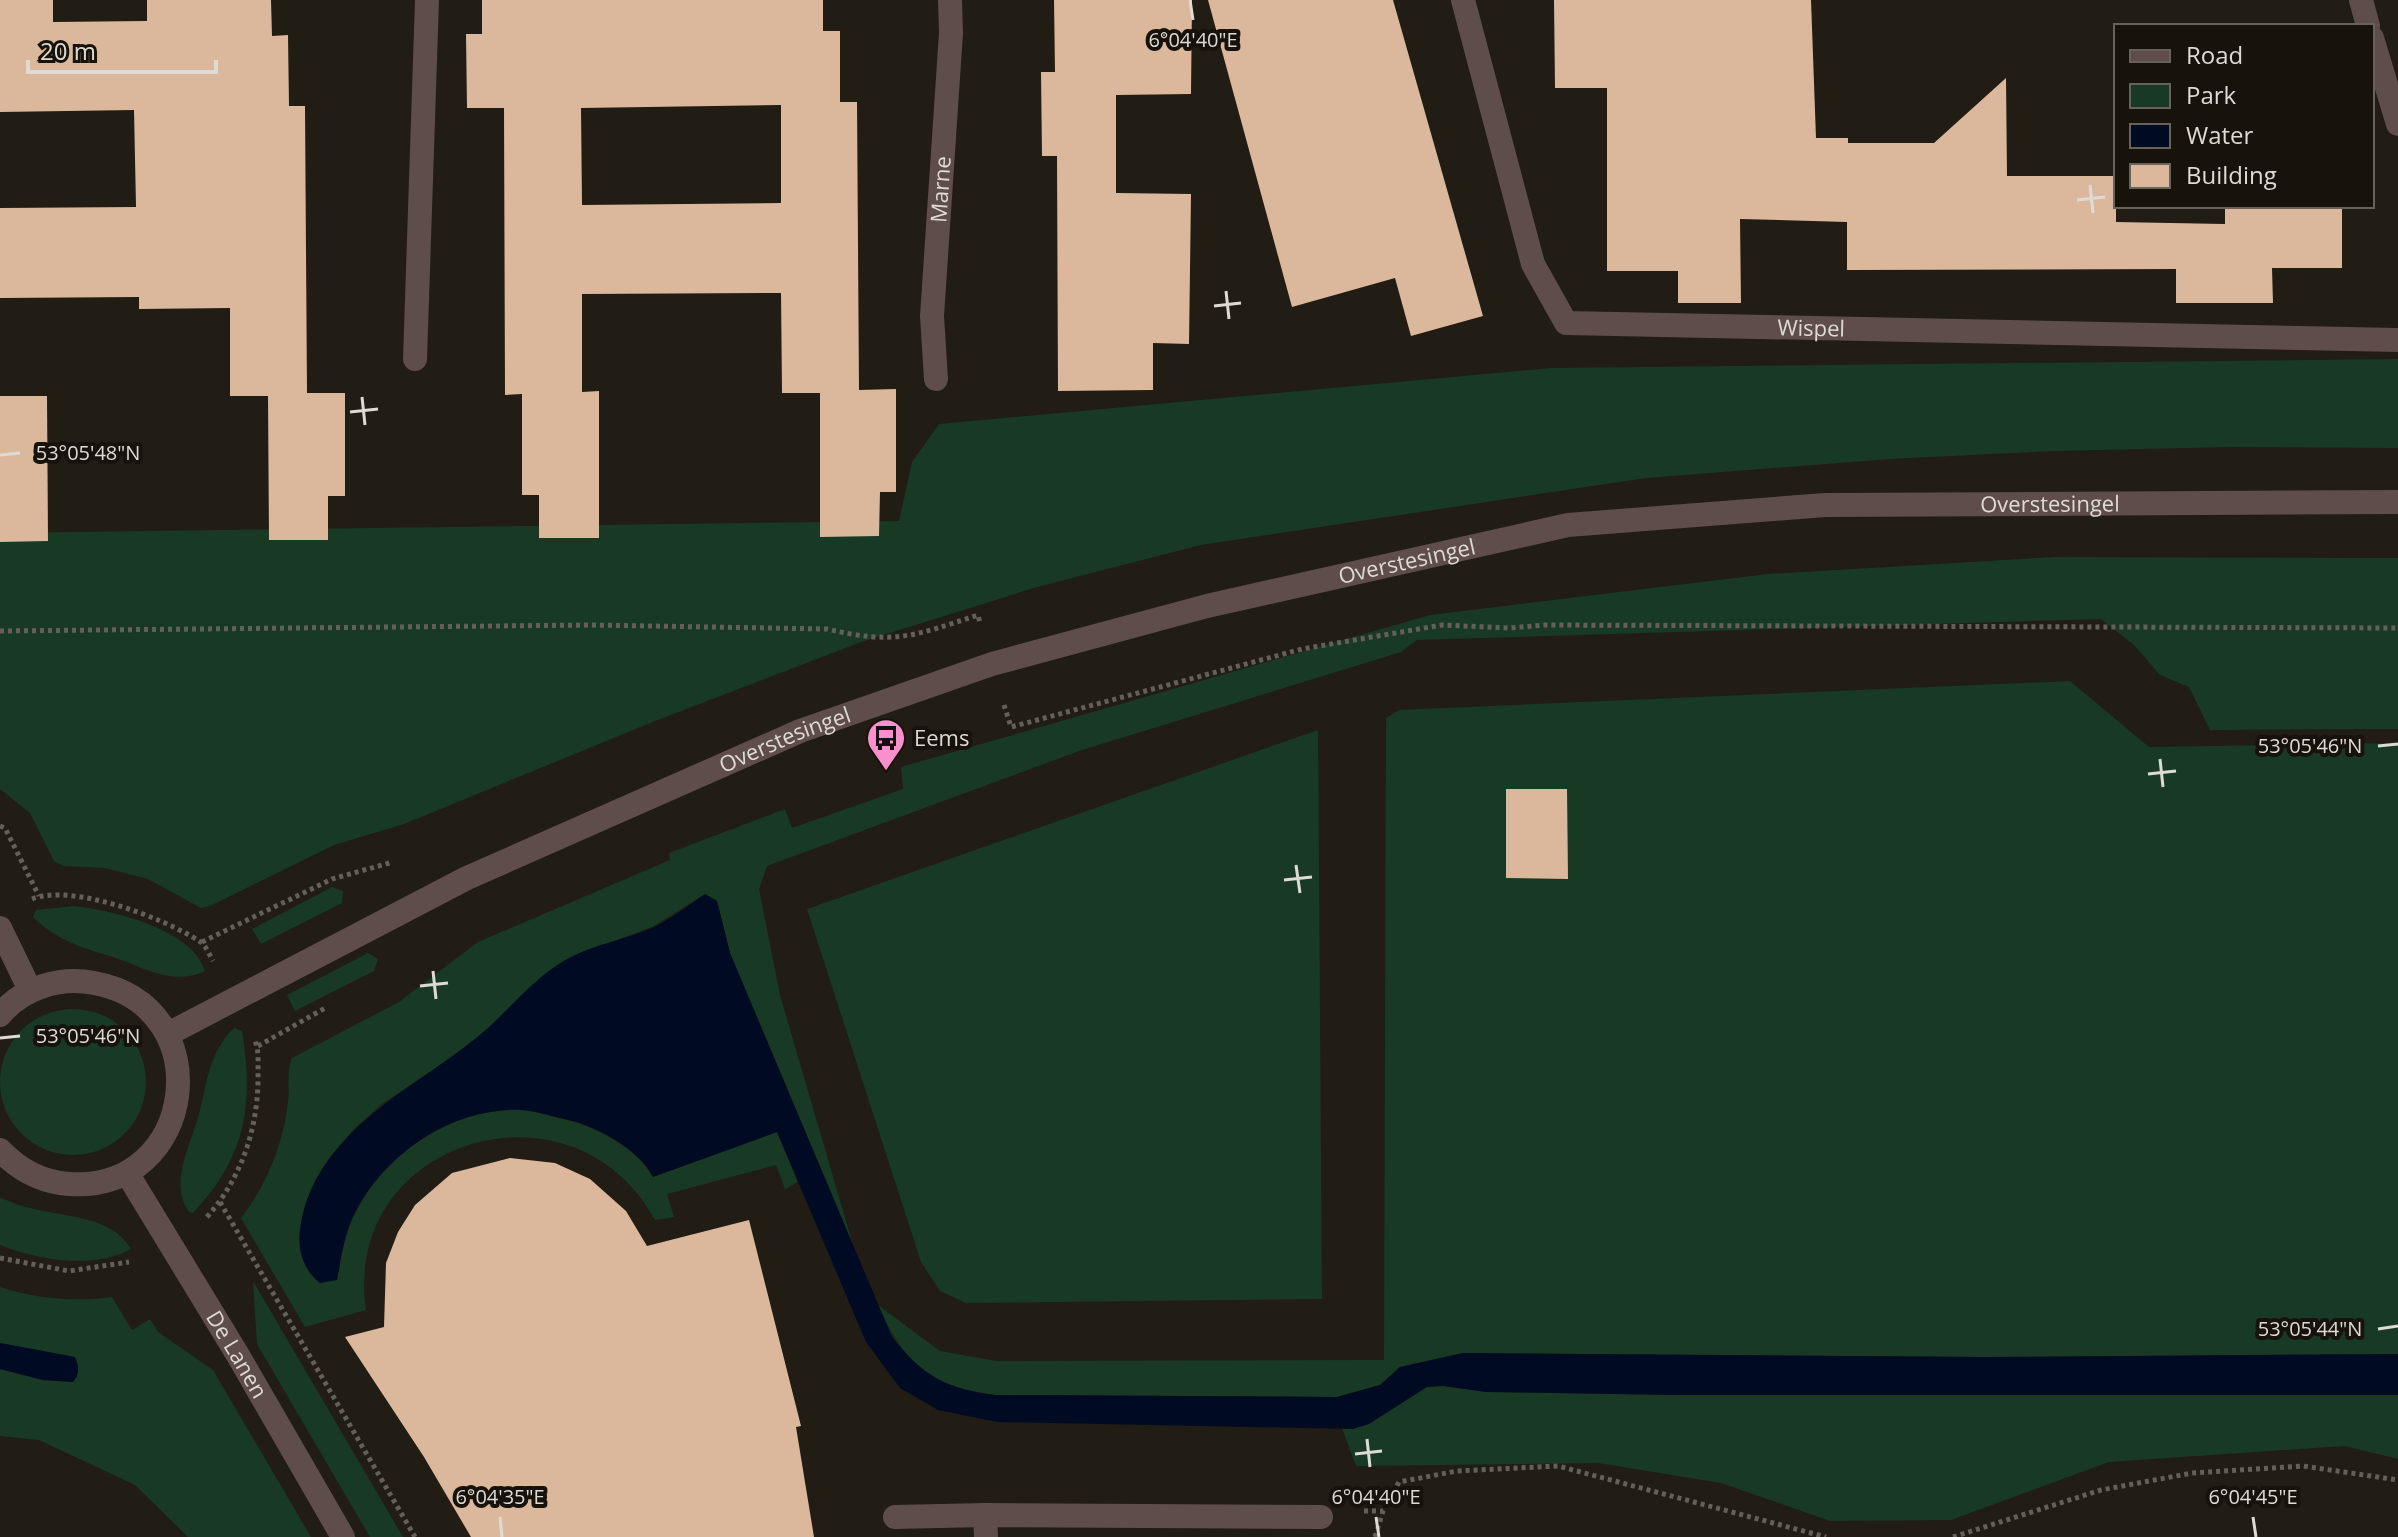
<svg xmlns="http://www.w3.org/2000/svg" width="2398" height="1537" font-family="'Open Sans',sans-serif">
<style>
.green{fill:#183a25}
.water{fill:#000b23}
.building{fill:#dbb89c;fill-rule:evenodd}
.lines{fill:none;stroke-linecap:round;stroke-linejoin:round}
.path{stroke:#646059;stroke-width:5;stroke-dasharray:4 4;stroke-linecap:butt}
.minor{stroke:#5f4d4a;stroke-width:24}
.ticks{fill:none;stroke:#dedbd5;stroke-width:3}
.labels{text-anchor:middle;stroke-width:8;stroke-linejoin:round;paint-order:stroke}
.street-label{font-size:22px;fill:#dedbd5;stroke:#17130b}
.poi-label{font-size:22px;fill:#dedbd5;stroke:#17130b;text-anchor:start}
.ticks-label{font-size:20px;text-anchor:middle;fill:#dedbd5;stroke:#17130b;stroke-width:8;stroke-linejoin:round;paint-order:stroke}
</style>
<rect width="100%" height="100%" fill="#211c14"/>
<g class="green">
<polygon points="2398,359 2398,448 2229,447 2055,451 1890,459 1646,478 1201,545 1037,587 861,642 655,721 404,824 334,845 210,906 201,908 148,879 105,868 63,866 54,861 30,813 0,789 0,533 899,521 912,462 939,424 1551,368"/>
<path d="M2055,557L2398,558V729L2210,730L2189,687L2160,675L2134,645L2101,619L1417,640L1401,652L1082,750L767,866L759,889L780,995L855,1252L730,953L717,901L705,894L654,926L572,957L529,988L499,1020L461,1051L382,1104L354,1129L322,1169L337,1280C341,1258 344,1235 354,1215C384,1154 452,1107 521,1110C535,1111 550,1116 563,1119C595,1126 637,1148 653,1177L777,1132L798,1182L785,1189L776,1165L667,1194L674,1217L655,1220C574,1070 341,1138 366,1310L305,1327L241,1218C267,1185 283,1144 288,1102C290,1088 286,1071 292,1058L399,1002L478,942L670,860L669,853L785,809L792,828L903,789L901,767L1430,615L1768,574Z"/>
<path d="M2070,681L2149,747L2398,743V1354L1983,1357L1463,1353L1400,1367L1380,1385L1337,1397L996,1395C931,1387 904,1364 878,1305L940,1351L996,1361L1384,1360L1386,718L1399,710Z"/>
<polygon points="1318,730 1322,1299 966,1303 940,1291 921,1262 807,909"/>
<polygon points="332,887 343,891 342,903 261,944 252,929"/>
<path d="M74,906C111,910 193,929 205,971C172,987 141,966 110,956C79,947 57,940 33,917L36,910Z"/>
<polygon points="368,953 378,959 374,971 295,1011 287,995"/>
<circle cx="73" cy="1082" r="73"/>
<path d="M234,1028L242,1031C254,1105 246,1157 193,1213L189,1212C170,1184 188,1150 197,1121C207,1088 207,1054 234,1028Z"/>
<path d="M0,1198C10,1201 20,1206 30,1208C63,1217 111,1215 131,1249C94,1270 38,1260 0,1245Z"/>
<polygon points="253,1281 403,1537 370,1537 257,1344"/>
<path d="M0,1287C37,1299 73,1302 112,1297L132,1330L150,1319L158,1332L213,1370L311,1537H188L135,1485L39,1440L0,1436V1369L43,1380L73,1382L77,1377L74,1357L0,1343Z"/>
<polygon points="1443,1386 1487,1392 1675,1395 2398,1395 2398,1459 2344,1446 2109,1462 1951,1520 1830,1521 1721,1483 1598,1463 1356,1466 1342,1428 1353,1429 1427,1387"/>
</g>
<g class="water">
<path d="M705,894L717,901L730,953L892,1337C923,1376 946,1389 996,1395L1337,1397L1380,1385L1400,1367L1463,1353L1983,1357L2398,1354V1395H1675L1487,1392L1443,1386L1427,1387L1369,1424L1353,1429L997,1422L938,1410L900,1388L866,1342L777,1132L653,1177C641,1151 597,1126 569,1120C554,1117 537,1111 521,1110C452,1107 384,1154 354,1215C344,1235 341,1259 337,1280L320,1283C304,1271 297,1250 300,1229C314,1133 408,1093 476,1038C509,1012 535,974 573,956C599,943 628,939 654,927C672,918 689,905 705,894Z"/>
<path d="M0,1343L75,1357C79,1367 80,1373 73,1382L43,1380L0,1369Z"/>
</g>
<g class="building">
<polygon points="0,0 53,0 53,22 147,21 147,0 271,0 272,36 288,35 289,106 305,106 307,393 345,393 345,496 328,496 328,540 269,540 268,396 230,396 230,308 139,309 139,297 0,298 0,208 136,207 134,110 0,112"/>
<path d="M482,0H823V31H840V102H857L859,390L896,389V492H880L879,536L820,537V393H782L781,293L582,294V392L599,391V538H539V495H522V394L505,395L504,108H467L466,34H482ZM781,105V203L582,205L581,108Z"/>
<polygon points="1054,0 1192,0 1191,94 1116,95 1116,193 1191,194 1189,344 1153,343 1153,390 1058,391 1057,156 1042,156 1041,72 1055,72"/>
<polygon points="1208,0 1393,0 1483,316 1411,336 1395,278 1292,307"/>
<polygon points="1554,0 1811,0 1816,138 1848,138 1848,143 1934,143 2006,78 2007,176 2116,176 2116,222 2225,224 2225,206 2342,206 2342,268 2272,268 2273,303 2176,303 2176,269 1847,270 1847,222 1740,219 1741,303 1678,303 1678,271 1607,271 1607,88 1555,88"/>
<polygon points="0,396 47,396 48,541 0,542"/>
<polygon points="1506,789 1567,789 1568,879 1506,878"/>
<polygon points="510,1158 555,1163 590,1179 626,1211 647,1246 749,1220 801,1426 796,1427 814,1537 471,1537 424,1457 345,1337 384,1327 386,1263 398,1232 415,1205 452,1173"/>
</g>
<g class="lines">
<g class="path">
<path d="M0,631L591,625L827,629C894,645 914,636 978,615L980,623"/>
<polyline points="1004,705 1011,727 1302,649 1442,625 1509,628 1545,625 2398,628"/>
<polyline points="0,826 5,828 39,896"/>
<path d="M32,899C72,883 164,918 199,941C206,945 209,954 213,961"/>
<polyline points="202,942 332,879 393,862"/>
<polyline points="258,1046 327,1007"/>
<polyline points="220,1202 415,1537"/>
<path d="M207,1217C243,1176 259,1125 258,1072C258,1061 259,1050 255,1041"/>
<polyline points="0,1258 69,1271 129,1262"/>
<polyline points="1364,1511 1383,1511"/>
<polyline points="1375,1537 1383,1511 1399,1482 1457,1471 1558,1466 1826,1537"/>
<polyline points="1953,1537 2101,1490 2192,1473 2303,1466 2398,1480"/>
</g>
<g class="minor">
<path id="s1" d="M1463,0L1533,264L1566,323L2398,340"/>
<polyline points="2361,0 2368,26"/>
<polyline points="2372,38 2398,124"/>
<polyline points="415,359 427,0"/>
<path id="s2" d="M936,379L932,316L951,33L950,0"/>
<polyline points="0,928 30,990"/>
<path d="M0,1015C22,988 60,976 94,983C221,1006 197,1193 69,1184C41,1182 19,1170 0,1150"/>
<path id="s3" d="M168,1034L467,878L800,731L992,664L1207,606L1568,525L1825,505L2398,502"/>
<path id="s4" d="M127,1173L239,1357L343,1537"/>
<polyline points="895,1517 985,1515"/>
<polyline points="986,1537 985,1515 1321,1517"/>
</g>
</g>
<path class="ticks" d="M1190,0L1193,20M2090,185L2093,213M2077,200L2105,197M1226,291L1229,319M1214,306L1241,303M362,397L365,425M350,412L378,409M0,455L20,453M2378,746L2398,744M2160,759L2163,787M2148,774L2176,771M1296,865L1300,893M1284,880L1312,877M433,971L436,999M420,986L448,983M0,1038L20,1036M2378,1329L2398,1326M1367,1439L1370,1467M1355,1454L1382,1451M500,1517L502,1537M1376,1517L1379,1537M2253,1517L2256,1537"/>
<defs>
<g id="bus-pin" transform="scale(2)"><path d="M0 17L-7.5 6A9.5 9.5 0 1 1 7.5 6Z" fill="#f790cd" stroke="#17130b"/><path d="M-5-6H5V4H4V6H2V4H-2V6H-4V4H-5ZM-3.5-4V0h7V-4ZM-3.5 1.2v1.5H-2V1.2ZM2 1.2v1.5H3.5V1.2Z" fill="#111"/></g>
</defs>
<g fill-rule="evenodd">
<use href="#bus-pin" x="886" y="738"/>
</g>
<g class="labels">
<g class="street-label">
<text dy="8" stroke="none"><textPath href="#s2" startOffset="190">Marne</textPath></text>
<text dy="8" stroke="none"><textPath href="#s1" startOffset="586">Wispel</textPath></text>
<text dy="8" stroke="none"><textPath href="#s3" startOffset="1980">Overstesingel</textPath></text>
<text dy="8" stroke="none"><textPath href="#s3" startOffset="1332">Overstesingel</textPath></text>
<text dy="8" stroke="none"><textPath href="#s3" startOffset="684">Overstesingel</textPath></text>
<text dy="8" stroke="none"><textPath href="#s4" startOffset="212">De Lanen</textPath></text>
</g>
<g class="poi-label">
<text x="914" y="746">Eems</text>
</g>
</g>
<g class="ticks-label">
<text x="1193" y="47">6°04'40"E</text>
<text x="88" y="460">53°05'48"N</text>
<text x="2310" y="753">53°05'46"N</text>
<text x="88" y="1043">53°05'46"N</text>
<text x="2310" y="1336">53°05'44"N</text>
<text x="500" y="1504">6°04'35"E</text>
<text x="1376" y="1504">6°04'40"E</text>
<text x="2253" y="1504">6°04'45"E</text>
</g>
<rect x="2114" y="24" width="260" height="184" fill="#17130b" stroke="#67635c" stroke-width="2"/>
<rect x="2130" y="50" width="40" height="12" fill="#5f4d4a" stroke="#67635c" stroke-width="2"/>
<text x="2186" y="64" font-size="24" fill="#dedbd5">Road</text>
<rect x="2130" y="84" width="40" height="24" fill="#183a25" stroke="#67635c" stroke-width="2"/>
<text x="2186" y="104" font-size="24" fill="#dedbd5">Park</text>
<rect x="2130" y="124" width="40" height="24" fill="#000b23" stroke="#67635c" stroke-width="2"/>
<text x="2186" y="144" font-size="24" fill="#dedbd5">Water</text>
<rect x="2130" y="164" width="40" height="24" fill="#dbb89c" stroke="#67635c" stroke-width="2"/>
<text x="2186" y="184" font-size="24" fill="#dedbd5">Building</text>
<path d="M28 60v12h188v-12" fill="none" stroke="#dedbd5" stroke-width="4"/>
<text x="40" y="60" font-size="24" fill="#dedbd5" stroke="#17130b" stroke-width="6" paint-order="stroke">20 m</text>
</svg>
